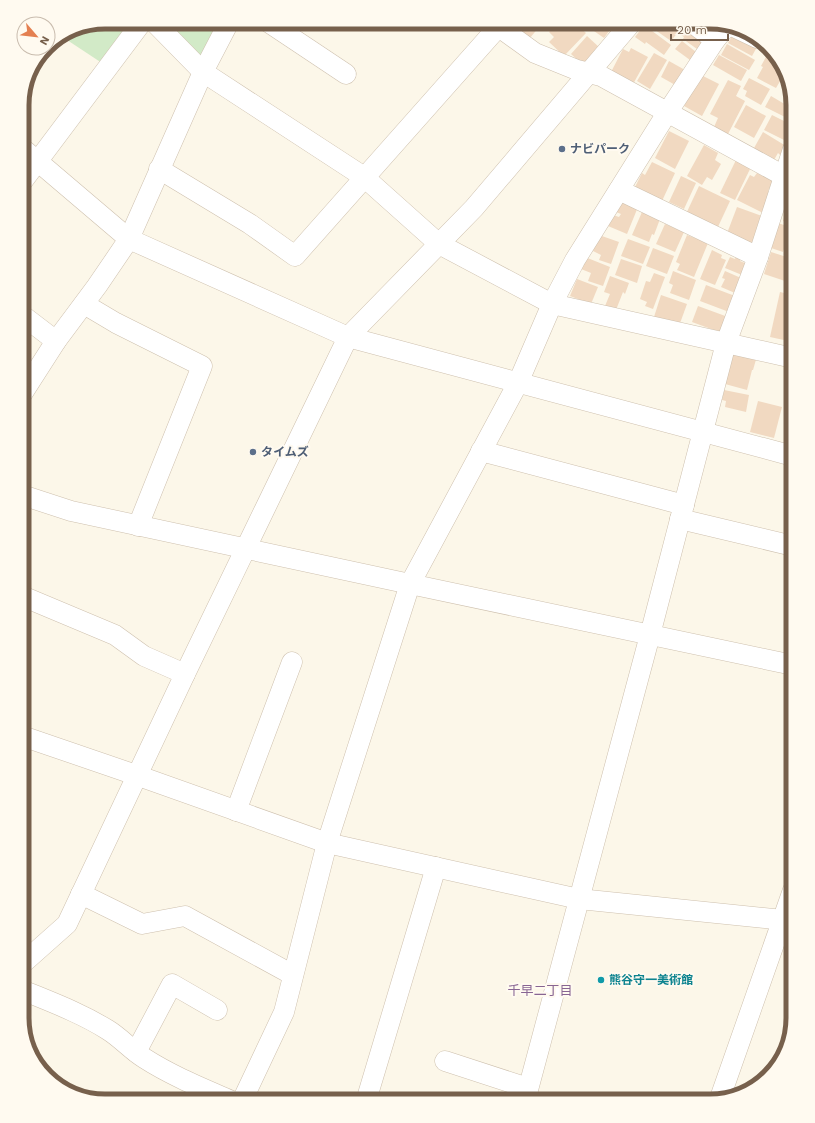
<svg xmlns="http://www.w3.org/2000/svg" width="815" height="1123" font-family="'Work Sans','Noto Sans JP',sans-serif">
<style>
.park{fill:#d2eac7}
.building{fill:#f1d9c1}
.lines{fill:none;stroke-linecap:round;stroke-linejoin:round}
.minor-casing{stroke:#cec0ae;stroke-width:21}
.minor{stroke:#fff;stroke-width:20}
.service-dot{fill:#5c6f8a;stroke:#fffaf0;stroke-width:1.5}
.culture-dot{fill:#0f9aa8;stroke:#fffaf0;stroke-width:1.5}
.labels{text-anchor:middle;stroke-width:4;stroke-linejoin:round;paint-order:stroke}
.service-label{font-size:12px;font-weight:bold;fill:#4e5e75;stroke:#fffaf0;text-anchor:start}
.culture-label{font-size:12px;font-weight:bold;fill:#0d838f;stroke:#fffaf0;text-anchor:start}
.neighbourhood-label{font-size:13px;fill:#886593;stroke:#fffaf0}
.rim{fill:none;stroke:#77604c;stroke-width:5}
</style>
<rect width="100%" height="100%" fill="#fcf7e9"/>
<g class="park">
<polygon points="105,22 142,22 108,67 61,36 73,28"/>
<polygon points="157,22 227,22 203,72"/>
</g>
<g class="building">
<polygon points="508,22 535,22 540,26 529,39"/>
<polygon points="558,22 574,22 586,33 564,56 549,42 554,37 549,32"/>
<polygon points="581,22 606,22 605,23 612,27 604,38"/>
<polygon points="650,22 676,22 682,27 671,41 648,25"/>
<polygon points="644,25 671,45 664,55 646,42 645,44 635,37"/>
<polygon points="686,28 703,41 697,49 683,39 684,37 681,35"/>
<polygon points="587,36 600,48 584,66 571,54"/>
<polygon points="732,36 757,47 752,56 728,43"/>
<polygon points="682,41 696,52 690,60 675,49"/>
<polygon points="727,44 755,60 749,70 721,55"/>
<polygon points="631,48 648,57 632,86 610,74 623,49 629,52"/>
<polygon points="654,53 667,60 650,89 637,81"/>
<polygon points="719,55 747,70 741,81 713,65"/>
<polygon points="767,55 782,63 785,73 776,88 757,78 763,67 761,66"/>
<polygon points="669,61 685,70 677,86 661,77"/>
<polygon points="701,75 719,84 702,116 684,106"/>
<polygon points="749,78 770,89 761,105 745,96 747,91 743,89"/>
<polygon points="728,80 741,86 736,96 745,101 728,134 714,127 718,118 710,114"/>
<polygon points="771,96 793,109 793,115 791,120 765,107"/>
<polygon points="746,105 766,116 754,138 734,127"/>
<polygon points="772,115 792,125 784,140 764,130"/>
<polygon points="669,131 689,141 675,169 655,158"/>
<polygon points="763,132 786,146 780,155 778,153 774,160 754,148"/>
<polygon points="704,145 718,153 715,160 721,164 712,180 707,177 702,185 687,176"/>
<polygon points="736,160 751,167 735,200 720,193"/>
<polygon points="652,162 675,173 662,201 635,187 642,173 645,175"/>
<polygon points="757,173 773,181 768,191 773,194 763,213 737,200 750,175 754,177"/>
<polygon points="681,176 696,183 684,209 669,202"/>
<polygon points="699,186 730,201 717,229 686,214"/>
<polygon points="793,189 793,224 783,221"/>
<polygon points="621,200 638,207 627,234 608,226 613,215 619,217 621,214 616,212"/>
<polygon points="737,207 765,217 754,246 726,236"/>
<polygon points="642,212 660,219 654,235 652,234 649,242 632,235"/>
<polygon points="778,223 793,228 793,239 788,237 783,252 771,248"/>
<polygon points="665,224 684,232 675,252 656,244"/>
<polygon points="599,235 619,242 611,264 599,260 601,255 593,251"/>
<polygon points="687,235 708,243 694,277 677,270 680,264 676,262"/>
<polygon points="628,239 650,247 643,264 621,256"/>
<polygon points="653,248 674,256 667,274 646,266"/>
<polygon points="712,250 722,255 721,258 726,260 715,285 700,279"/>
<polygon points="771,252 793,259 793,268 788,282 764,274"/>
<polygon points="736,256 741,258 740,261 747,264 742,275 725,268 730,257 735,259"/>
<polygon points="585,257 610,267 603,286 588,281 591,273 581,269"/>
<polygon points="621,259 642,266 637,283 615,275"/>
<polygon points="673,271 696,280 689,300 670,293 673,285 669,283"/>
<polygon points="725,271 741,278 735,293 721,287 725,279 722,278"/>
<polygon points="654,273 665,277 653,309 645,306 647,302 640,299 646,281 650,282"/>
<polygon points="610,276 629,283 625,294 623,292 616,310 605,306 610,294 604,292"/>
<polygon points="577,279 598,287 591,304 570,296"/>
<polygon points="706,285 735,296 729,312 700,301"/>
<polygon points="780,292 793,295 793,342 770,337"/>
<polygon points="661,295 687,304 679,326 654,317"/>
<polygon points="698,306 728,317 722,333 692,322"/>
<polygon points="733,350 757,356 753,370 752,370 747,390 725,384"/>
<polygon points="724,390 749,395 746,412 725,407 726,401 722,400"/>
<polygon points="758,401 782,407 774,438 750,432"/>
<polygon points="791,426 793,426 793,443 787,442"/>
</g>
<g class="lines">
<g class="minor-casing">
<g id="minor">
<polyline points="154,22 203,72 364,177 439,244 552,304 793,358"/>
<polyline points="268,22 346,74"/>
<polyline points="492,22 535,53 577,70 601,76 784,176 793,180"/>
<polyline points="691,22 715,40"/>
<polyline points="736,28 757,38"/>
<polyline points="22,148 129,239 348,337 793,456"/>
<polyline points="159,169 250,224 295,256 499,26"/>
<polyline points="22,182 142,22"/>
<polyline points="619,190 758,257"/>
<polyline points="84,304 116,323 202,366 138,526"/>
<polyline points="22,315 56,341"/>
<polyline points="22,394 56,341 97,286 129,239 203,72 229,22"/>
<polyline points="481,451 684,505"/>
<polyline points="22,495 71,511 410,584 793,665"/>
<polyline points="680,519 793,546"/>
<polyline points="22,596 115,635 144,656 185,674"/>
<polyline points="22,736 136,775 327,843 579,899 793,921"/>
<polyline points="236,811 292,662"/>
<polyline points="81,894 142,924 185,916 293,975"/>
<polyline points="22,964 67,924 185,674 348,337 474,208 632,22"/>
<path d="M22,990C51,1002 81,1013 108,1030C121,1038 131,1050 144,1058C172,1076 202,1088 232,1101"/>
<polyline points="136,1052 172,984 217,1010"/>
<polyline points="445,1061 528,1088"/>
<polyline points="720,1098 793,890"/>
<polyline points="242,1101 284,1012 327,843 410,584 518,383 552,304 575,260 667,113 715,40 727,26"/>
<polyline points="366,1101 436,867"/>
<polyline points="525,1101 650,635 726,343 758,257 793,149"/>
</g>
</g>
<use href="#minor" class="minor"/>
</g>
<g class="service-dot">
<circle cx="562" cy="149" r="4"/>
<circle cx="253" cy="452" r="4"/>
</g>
<circle class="culture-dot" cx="601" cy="980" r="4"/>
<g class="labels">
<g class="service-label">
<text x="570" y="153">ナビパーク</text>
<text x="261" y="456">タイムズ</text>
</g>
<g class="culture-label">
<text x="609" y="984">熊谷守一美術館</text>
</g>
<g class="neighbourhood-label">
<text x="540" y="995">千早二丁目</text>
</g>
</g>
<path d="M0 0H815V1123H0ZM105 29H710A76 76 0 0 1 786 105V1018A76 76 0 0 1 710 1094H105A76 76 0 0 1 29 1018V105A76 76 0 0 1 105 29Z" fill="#fffaf0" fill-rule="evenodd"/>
<path class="rim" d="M105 29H710A76 76 0 0 1 786 105V1018A76 76 0 0 1 710 1094H105A76 76 0 0 1 29 1018V105A76 76 0 0 1 105 29Z"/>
<g transform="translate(36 36) rotate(118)"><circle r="19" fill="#fffaf0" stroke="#c9bcae"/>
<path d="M0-3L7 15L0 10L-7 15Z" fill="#e48051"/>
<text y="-6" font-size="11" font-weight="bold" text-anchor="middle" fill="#77604c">N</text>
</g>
<path d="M671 34v6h57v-6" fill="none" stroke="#77604c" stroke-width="2"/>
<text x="677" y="34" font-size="12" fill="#77604c" stroke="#fffaf0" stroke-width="3" paint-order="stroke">20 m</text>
</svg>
